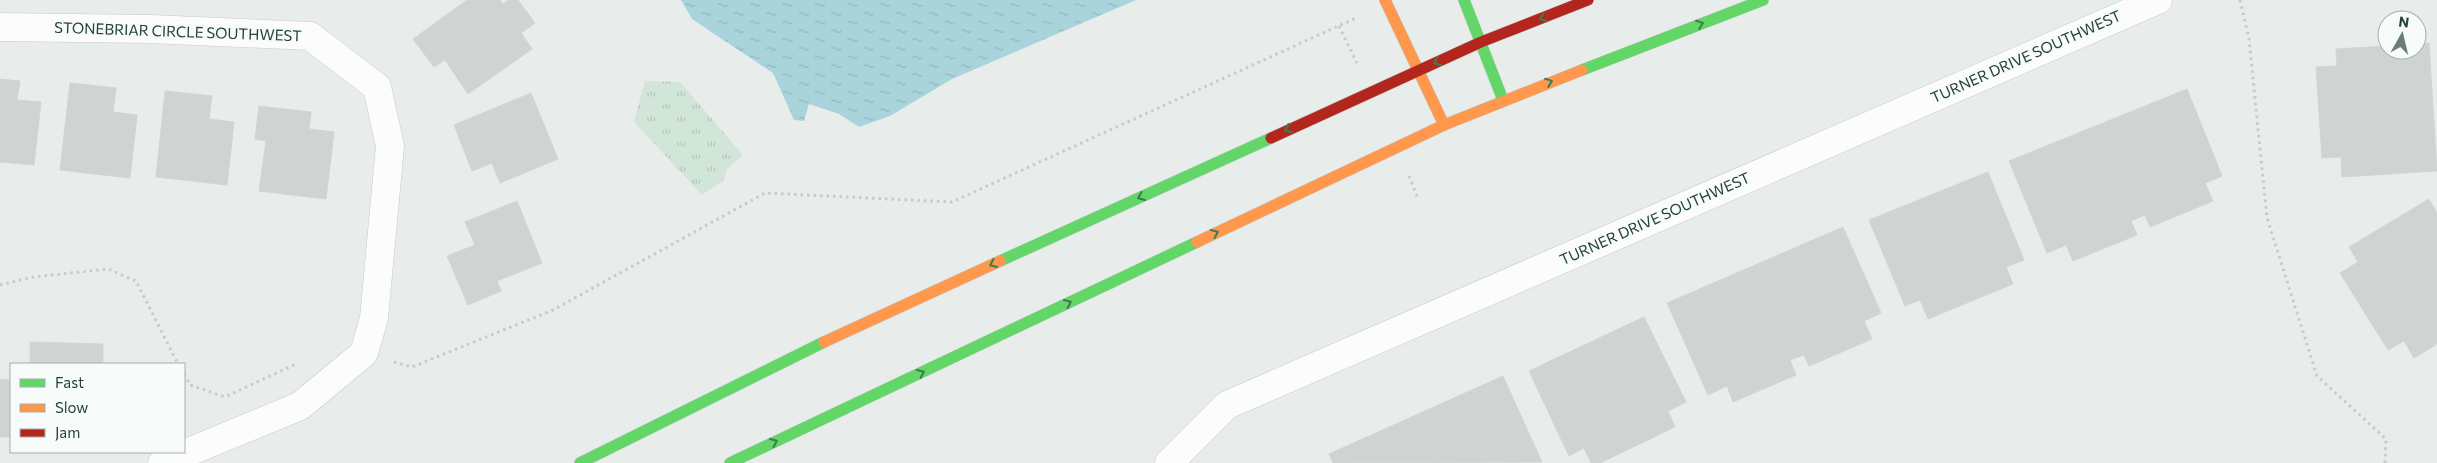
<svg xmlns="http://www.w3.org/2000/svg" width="2437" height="463" font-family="Commissioner,sans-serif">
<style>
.grass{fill:url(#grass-tufts)}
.water{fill:url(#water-ripples)}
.building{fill:#cfd4d2;stroke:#d1d6d4}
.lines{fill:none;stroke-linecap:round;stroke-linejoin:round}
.street-casing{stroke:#c5cac8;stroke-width:29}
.fast-casing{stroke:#c3cbc8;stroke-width:12}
.slow-casing{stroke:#c3cbc8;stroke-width:12}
.jam-casing{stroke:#c3cbc8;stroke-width:12}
.path{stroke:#c3ccca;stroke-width:3;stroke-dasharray:2.5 4;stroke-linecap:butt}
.street{stroke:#fcfcfc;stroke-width:28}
.fast{stroke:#63d668;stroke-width:11}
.slow{stroke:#ff974d;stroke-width:11}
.jam{stroke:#b3261e;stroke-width:11}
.oneway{stroke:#3d7d4c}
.labels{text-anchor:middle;stroke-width:5;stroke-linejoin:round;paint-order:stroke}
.street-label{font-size:15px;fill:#24423a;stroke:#f7fbf9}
</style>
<defs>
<pattern id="grass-tufts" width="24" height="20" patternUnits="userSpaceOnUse" patternTransform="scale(1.25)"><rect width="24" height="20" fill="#d1e6d8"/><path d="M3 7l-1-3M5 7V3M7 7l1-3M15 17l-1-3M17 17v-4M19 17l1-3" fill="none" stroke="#b3c6ba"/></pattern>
<pattern id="water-ripples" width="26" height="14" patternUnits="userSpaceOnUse" patternTransform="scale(1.25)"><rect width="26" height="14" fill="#a9d4db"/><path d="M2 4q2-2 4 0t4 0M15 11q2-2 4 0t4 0" fill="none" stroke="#91b7bd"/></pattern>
</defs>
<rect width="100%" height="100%" fill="#e8edeb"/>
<polygon class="grass" points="645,81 680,82 743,155 727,169 724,180 702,195 634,122"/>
<polygon class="water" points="681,0 1136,0 952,79 890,116 859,127 839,114 809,104 804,121 794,120 773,73 692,19"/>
<g class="building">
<polygon points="467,0 500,0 503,4 509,0 518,0 535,23 521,33 532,49 468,94 445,60 434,67 413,39"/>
<polygon points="2429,43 2437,171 2342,177 2341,157 2322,158 2316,67 2337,66 2336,49 2387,46 2387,50 2417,50 2417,44"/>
<polygon points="0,79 20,81 17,100 41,102 34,165 0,162"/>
<polygon points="70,83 116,88 113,112 137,115 130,178 60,170"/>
<polygon points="2187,89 2222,176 2205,183 2213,201 2150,227 2145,215 2131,221 2137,235 2073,261 2066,245 2047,253 2009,161"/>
<polygon points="165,91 212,96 209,119 234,122 227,185 156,177"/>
<polygon points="531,93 558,159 500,183 492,163 472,171 454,125"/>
<polygon points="259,106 311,112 309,129 334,132 326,199 259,191 266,141 255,139"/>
<polygon points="1988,172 2024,260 2006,267 2013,284 1928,319 1920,300 1905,306 1869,220"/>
<polygon points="2429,199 2437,213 2437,344 2414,358 2404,341 2388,350 2340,273 2358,262 2349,247"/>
<polygon points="517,201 542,263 497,281 501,291 468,305 447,256 475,245 465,222"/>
<polygon points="1843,227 1881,313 1864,321 1872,339 1809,366 1804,355 1790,360 1796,375 1733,402 1727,386 1708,395 1667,303"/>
<polygon points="1644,317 1686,402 1668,411 1675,427 1600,463 1591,463 1584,448 1569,456 1529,371"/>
<polygon points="30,342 103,344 103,364 30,364"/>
<polygon points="1503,376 1542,462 1333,463 1329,454"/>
<polygon points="0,379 11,380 10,437 0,437"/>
</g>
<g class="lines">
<g class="street-casing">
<g id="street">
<polyline points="0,27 150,29 310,36 377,87 390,146 374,318 364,353 300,406 162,463"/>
<polyline points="1169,463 1227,405 2158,0"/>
</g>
</g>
<g class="fast-casing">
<g id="fast">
<polyline points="1464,0 1503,100"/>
<polyline points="1582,70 1763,0"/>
<polyline points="1000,261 1271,138"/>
<polyline points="580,463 824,342"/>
<polyline points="730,463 1197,242"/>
</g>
</g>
<g class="slow-casing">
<g id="slow">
<polyline points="1385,0 1444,125"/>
<polyline points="1197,242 1444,125 1582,70"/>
<polyline points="824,342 1000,261"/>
</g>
</g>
<g class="jam-casing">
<polyline id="jam" points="1271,138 1481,42 1588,0"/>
</g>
<g class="path">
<polyline points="2240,0 2249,39 2267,218 2317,376 2386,439 2385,463"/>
<polyline points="1339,26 1357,63"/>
<polyline points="1409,176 1418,199"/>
<polyline points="0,285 33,277 108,269 136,281 178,364"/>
<polyline points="394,362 412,367 553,310 765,193 952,202 1358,17"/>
<polyline points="184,374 190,385 225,397 298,363"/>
</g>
<use href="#street" class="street"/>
<use href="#fast" class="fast"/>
<use href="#slow" class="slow"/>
<use href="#jam" class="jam"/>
</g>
<defs><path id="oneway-chevron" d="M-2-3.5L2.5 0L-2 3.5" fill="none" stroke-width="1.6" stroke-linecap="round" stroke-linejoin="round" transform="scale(1.25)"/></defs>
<g class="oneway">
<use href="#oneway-chevron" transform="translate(1543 18) rotate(159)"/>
<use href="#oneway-chevron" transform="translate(1700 24) rotate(-21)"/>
<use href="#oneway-chevron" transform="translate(1437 62) rotate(156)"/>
<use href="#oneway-chevron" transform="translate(1549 82) rotate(-21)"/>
<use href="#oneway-chevron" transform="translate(1288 129) rotate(156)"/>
<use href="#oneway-chevron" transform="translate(1141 197) rotate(156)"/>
<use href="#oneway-chevron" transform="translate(1215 233) rotate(-25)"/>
<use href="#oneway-chevron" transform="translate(993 264) rotate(156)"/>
<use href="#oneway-chevron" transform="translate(1068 303) rotate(-25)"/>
<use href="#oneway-chevron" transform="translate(921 373) rotate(-25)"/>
<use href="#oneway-chevron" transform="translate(774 442) rotate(-25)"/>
</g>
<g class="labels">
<g class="street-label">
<text transform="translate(178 32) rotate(2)" y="5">STONEBRIAR CIRCLE SOUTHWEST</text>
<text transform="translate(2026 57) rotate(-24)" y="5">TURNER DRIVE SOUTHWEST</text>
<text transform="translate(1655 219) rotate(-24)" y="5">TURNER DRIVE SOUTHWEST</text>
</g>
</g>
<rect x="10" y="363" width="175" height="90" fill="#f7fbf9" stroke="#a3b1ad"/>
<rect x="20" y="379" width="25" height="8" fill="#63d668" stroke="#a3b1ad"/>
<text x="55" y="388" font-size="15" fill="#24423a">Fast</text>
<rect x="20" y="404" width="25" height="8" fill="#ff974d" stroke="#a3b1ad"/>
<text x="55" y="413" font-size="15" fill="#24423a">Slow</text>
<rect x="20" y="429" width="25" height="8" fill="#b3261e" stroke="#a3b1ad"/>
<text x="55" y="438" font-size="15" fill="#24423a">Jam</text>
<g transform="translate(2402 35) rotate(8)"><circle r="24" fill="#f7fbf9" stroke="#a3b1ad"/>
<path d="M0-4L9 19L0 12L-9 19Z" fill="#697e78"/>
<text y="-8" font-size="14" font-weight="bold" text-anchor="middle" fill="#24423a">N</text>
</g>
</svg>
